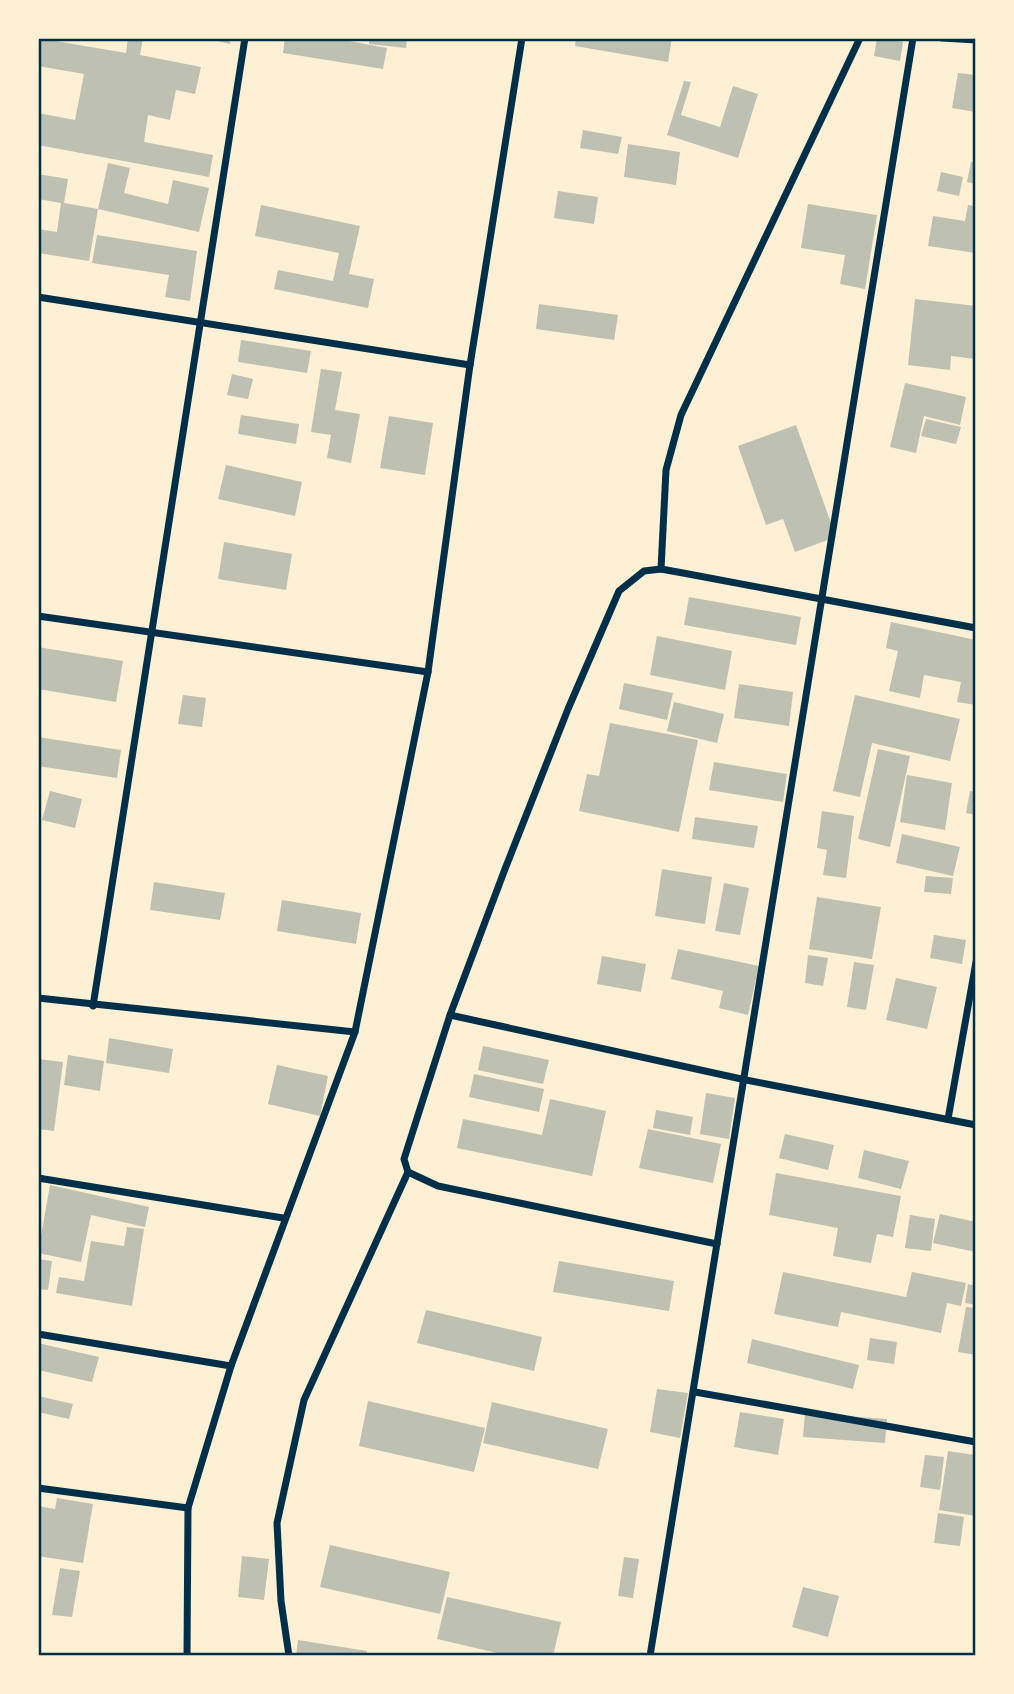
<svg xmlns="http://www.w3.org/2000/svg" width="1014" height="1694" font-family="'Titillium Web',sans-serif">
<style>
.building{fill:#bec0b2}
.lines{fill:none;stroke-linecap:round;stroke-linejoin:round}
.minor{stroke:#003049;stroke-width:7}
.neatline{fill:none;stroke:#003049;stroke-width:2.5}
</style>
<rect width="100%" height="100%" fill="#fdf0d5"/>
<g class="building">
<polygon points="38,38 126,53 128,38 143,38 140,55 201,67 195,94 176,90 170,120 148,115 144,142 213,155 209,177 38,145 38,113 75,120 84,74 38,66"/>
<polygon points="205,38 231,38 230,44"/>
<polygon points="285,38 333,38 387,48 383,69 283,53"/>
<polygon points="369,38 407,38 406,48 369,44"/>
<polygon points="576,38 672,38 668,62 575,46"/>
<polygon points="877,38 903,42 900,61 874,56"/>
<polygon points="958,73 976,75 975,112 952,108"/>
<polygon points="684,81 691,82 681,115 720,127 733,86 758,94 738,158 667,135"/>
<polygon points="583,130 622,137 618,154 580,148"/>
<polygon points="628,144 680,152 676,185 624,177"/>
<polygon points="971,162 976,163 976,184 967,182"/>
<polygon points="108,163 130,168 124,193 168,204 173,180 209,188 199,232 98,209 89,261 38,253 38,229 57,232 61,203 38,199 38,174 68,179 64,203 98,209"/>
<polygon points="941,172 963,177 959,196 937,191"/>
<polygon points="558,191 598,197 594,224 554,218"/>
<polygon points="808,204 877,215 865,289 840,284 845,255 801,248"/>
<polygon points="261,205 360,226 349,274 374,279 368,308 274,289 278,270 333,281 339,253 255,236"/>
<polygon points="968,205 976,206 976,253 928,246 933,216 965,221"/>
<polygon points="97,235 197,251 190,301 165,297 169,275 92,263"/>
<polygon points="915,299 976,306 976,359 951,356 950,370 908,365"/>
<polygon points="539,304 618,315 614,340 536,329"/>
<polygon points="241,340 311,351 307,373 238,362"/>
<polygon points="321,369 342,372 335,410 360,414 351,463 327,458 331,435 311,432"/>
<polygon points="232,374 253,379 248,399 227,395"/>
<polygon points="905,383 966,397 960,425 924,416 916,453 890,447"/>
<polygon points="241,415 299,424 296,444 238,434"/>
<polygon points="389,416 433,423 425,475 380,468"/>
<polygon points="926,419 961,427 956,444 921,436"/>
<polygon points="796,425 836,537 795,552 783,519 766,525 738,446"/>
<polygon points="226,465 302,482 295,516 218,499"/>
<polygon points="224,542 292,554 286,590 218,579"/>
<polygon points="689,597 801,617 796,645 684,625"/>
<polygon points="891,622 976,640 976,705 957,702 961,682 924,675 920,698 889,691 898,651 886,648"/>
<polygon points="657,636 732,651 725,690 650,675"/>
<polygon points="38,647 123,661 116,702 38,689"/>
<polygon points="624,683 673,693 667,720 619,709"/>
<polygon points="739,684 793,692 789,726 734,718"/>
<polygon points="183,695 206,698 202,727 178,724"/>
<polygon points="855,695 960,719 950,761 872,743 860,797 833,791"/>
<polygon points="674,702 724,714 717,743 667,731"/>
<polygon points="610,723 698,740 679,832 579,811 587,774 599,776"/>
<polygon points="38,737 121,750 117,778 38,766"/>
<polygon points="878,749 910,756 890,847 858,839"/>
<polygon points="714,762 787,774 783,802 709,790"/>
<polygon points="907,775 952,783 945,830 900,822"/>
<polygon points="50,791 82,799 75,828 42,820"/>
<polygon points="970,791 976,792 976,815 966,813"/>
<polygon points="822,811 854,816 846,878 823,875 827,850 817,848"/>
<polygon points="695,817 758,826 754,848 692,839"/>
<polygon points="902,834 960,847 953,876 896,863"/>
<polygon points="662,869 712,877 705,924 655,916"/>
<polygon points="926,876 953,878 951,894 924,892"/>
<polygon points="154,882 225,893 220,920 150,910"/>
<polygon points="724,883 749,888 740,935 715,931"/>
<polygon points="817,897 881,907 872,959 809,949"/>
<polygon points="282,900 361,913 356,944 277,931"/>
<polygon points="934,935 966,940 962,964 930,958"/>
<polygon points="678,949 759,966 748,1015 719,1008 723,991 671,979"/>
<polygon points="808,955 828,958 823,986 805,983"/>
<polygon points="602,956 646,964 641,992 597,984"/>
<polygon points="854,962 874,965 866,1010 847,1007"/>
<polygon points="896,978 937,987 927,1029 886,1020"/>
<polygon points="109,1038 173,1049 169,1073 106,1063"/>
<polygon points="483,1046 549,1060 543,1084 478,1070"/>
<polygon points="68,1055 104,1061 100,1091 64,1085"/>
<polygon points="38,1059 63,1062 54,1131 38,1129"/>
<polygon points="277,1065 328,1076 320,1116 268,1104"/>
<polygon points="474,1074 544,1089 539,1112 469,1097"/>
<polygon points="706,1093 735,1098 729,1139 700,1134"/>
<polygon points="550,1099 606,1111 592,1176 457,1148 463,1119 542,1135"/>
<polygon points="656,1110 693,1117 690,1135 653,1128"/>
<polygon points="648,1129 721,1144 713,1183 639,1168"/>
<polygon points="785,1134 834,1145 828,1170 779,1158"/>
<polygon points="864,1150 909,1161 901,1189 858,1178"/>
<polygon points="776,1173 901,1196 893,1237 877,1234 871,1263 833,1256 838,1228 769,1215"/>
<polygon points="50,1185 149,1207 145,1227 91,1215 81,1262 38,1253"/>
<polygon points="940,1214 976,1222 976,1252 933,1243"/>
<polygon points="910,1215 935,1219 931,1251 905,1248"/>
<polygon points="127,1227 144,1229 132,1306 56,1293 59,1277 84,1281 91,1241 124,1246"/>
<polygon points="38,1259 52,1261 48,1290 38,1289"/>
<polygon points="559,1261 674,1281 669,1311 553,1292"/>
<polygon points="783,1272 906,1297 912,1272 966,1283 961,1306 947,1303 941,1333 841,1312 838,1327 774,1314"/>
<polygon points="968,1284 976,1286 976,1305 965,1303"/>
<polygon points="966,1307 976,1308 976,1355 958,1352"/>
<polygon points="426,1310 542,1337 534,1371 417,1343"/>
<polygon points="870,1338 897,1342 894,1364 867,1360"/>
<polygon points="752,1339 859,1365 853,1389 747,1363"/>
<polygon points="38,1343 99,1357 92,1382 38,1370"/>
<polygon points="657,1389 688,1393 680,1438 650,1432"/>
<polygon points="38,1396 73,1404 69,1419 38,1412"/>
<polygon points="368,1401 485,1428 474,1472 359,1446"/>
<polygon points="492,1402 608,1429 598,1469 483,1443"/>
<polygon points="740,1412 784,1419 778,1455 734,1447"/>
<polygon points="805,1413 887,1419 885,1443 803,1437"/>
<polygon points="948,1451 975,1455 973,1475 976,1476 976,1516 939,1510"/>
<polygon points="925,1455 944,1457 940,1490 920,1487"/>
<polygon points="57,1498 93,1504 83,1563 38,1556 38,1506 55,1509"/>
<polygon points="938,1513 964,1517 960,1546 934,1543"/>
<polygon points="330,1545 450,1572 440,1614 320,1587"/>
<polygon points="242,1556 269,1559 264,1600 238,1597"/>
<polygon points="624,1557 639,1559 633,1598 618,1596"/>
<polygon points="60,1568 80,1571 72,1617 52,1615"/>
<polygon points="803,1587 839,1596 828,1637 792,1627"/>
<polygon points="447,1597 561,1622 553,1656 510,1656 437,1639"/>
<polygon points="298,1640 367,1651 366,1656 296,1656"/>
</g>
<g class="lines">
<g class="minor">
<polyline points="942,38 976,40"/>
<polyline points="38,297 470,365"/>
<polyline points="661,569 666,470 681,415 860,38"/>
<polyline points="38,616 428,672"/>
<polyline points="38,998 355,1032"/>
<polyline points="93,1006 245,38"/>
<polyline points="450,1015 746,1080 976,1125"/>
<polyline points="948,1119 976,962"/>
<polyline points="38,1178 283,1218"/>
<polyline points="717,1244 438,1186 408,1172 404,1159 450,1015 505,869 568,709 619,591 644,571 661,569 683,573 976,628"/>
<polyline points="38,1334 231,1366"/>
<polyline points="695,1392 976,1442"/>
<polyline points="38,1488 188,1508"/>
<polyline points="187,1656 188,1508 231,1366 355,1032 428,672 470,365 522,38"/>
<polyline points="289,1656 281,1601 277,1523 304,1400 408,1172"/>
<path d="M650,1656C742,1117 824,577 913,38"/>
</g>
</g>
<rect width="1014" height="1694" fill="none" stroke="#fdf0d5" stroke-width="80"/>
<rect x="40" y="40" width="934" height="1614" class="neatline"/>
</svg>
